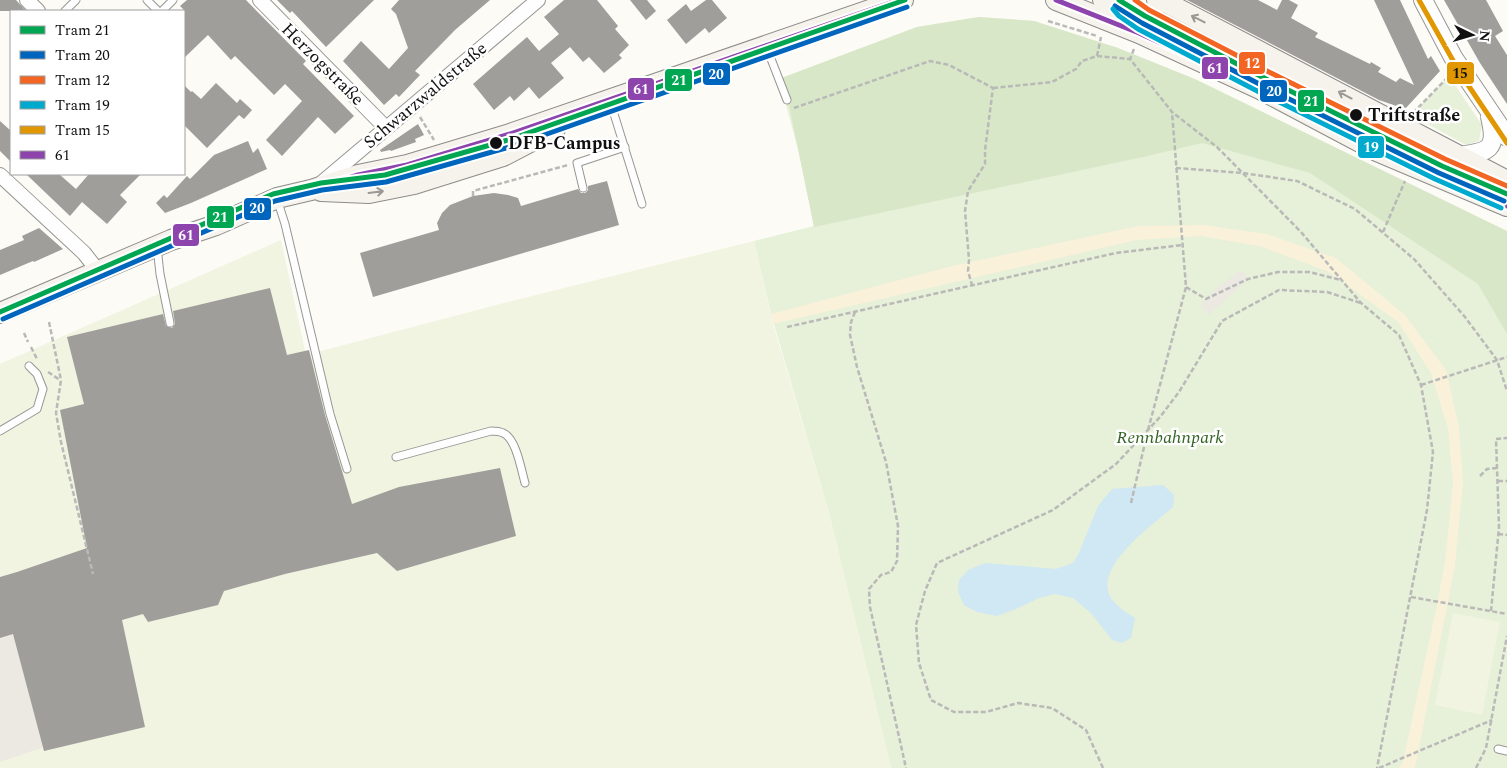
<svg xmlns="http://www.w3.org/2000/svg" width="1507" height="768" font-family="Spectral,serif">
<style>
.green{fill:#e7f0d8}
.forest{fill:#d8e7c7}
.sand{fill:#f9f1da}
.pitch{fill:#f0f4e1}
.plaza{fill:#ece9e2}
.water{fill:#cfe8f3}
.building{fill:#a09e9b}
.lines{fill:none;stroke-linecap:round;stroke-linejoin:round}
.service-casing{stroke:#969694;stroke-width:9}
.minor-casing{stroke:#969694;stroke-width:16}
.tertiary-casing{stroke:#969694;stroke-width:20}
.secondary-casing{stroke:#8d8c8a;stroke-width:22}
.path{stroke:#b9b9b8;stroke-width:2.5;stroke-dasharray:5 2.5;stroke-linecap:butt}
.service{stroke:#fffefe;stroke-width:7}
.minor{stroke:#fffefe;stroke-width:14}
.tertiary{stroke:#fffefe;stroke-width:18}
.secondary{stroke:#f5f3ec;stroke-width:20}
.bus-1-casing{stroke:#fff;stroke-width:9}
.bus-1{stroke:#8e44ad;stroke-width:5}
.tram-1-casing{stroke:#fff;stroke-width:9}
.tram-2-casing{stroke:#fff;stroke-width:9}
.tram-3-casing{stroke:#fff;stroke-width:9}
.tram-4-casing{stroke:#fff;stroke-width:9}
.tram-5-casing{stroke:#fff;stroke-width:9}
.tram-1{stroke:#00a651;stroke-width:5}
.tram-2{stroke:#0065bd;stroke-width:5}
.tram-3{stroke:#f26522;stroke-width:5}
.tram-4{stroke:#00a9ce;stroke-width:5}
.tram-5{stroke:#e09702;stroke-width:5}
.oneway{stroke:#999894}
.stop-dot{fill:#101010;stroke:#fff;stroke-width:2}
.labels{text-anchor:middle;stroke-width:5;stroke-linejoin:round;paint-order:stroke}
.street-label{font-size:18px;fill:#101010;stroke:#fff}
.stop-label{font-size:18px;font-weight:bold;fill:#101010;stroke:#fff;text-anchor:start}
.park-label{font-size:18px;font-style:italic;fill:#346424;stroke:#fff}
.line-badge{stroke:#fff;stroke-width:2}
.badge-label{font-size:14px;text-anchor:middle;font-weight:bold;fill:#fff}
.pale-badge-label{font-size:14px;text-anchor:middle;font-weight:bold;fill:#111}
</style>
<rect width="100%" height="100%" fill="#fcfbf6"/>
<g class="green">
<polygon points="979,17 1034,21 1118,48 1507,232 1507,768 891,768 829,513 771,314 754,241 814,226 799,153 779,79 917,27"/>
<polygon points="1449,76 1482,125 1479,141 1466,145 1411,115"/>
</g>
<polygon class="forest" points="979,17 1034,21 1118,48 1195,79 1507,231 1507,334 1478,284 1310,173 1202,143 1143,157 814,227 790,110 779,79 917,27"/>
<polygon class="sand" points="1204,225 1267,234 1336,258 1405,315 1446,370 1459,427 1463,483 1455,566 1416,763 1414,768 1399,768 1403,761 1435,614 1445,562 1453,483 1448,429 1431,373 1398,322 1329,272 1263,247 1201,236 1137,240 773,324 771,314 952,266 1138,226"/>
<g class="pitch">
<polygon points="281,240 306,355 504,303 754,241 773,324 829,513 891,768 0,768 0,364"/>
<polygon points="1453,613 1500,622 1482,715 1435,705"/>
</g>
<g class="plaza">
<polygon points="1242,270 1248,279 1208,315 1201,305 1215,289"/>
<polygon points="17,624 47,746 0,762 0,628"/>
</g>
<path class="water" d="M1163,485L1174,495L1173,507C1154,524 1092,567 1111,598C1117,607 1126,612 1135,618L1131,638L1122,643L1112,640L1091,613L1073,598L1055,594L1039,598L1016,609L997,616L977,612L964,605L958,592L959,580L968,570L985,563L1056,569L1073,563L1079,553L1098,506L1112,489Z"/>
<g class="building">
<polygon points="0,0 16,0 26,11 0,11"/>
<polygon points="187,0 246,0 306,61 303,64 354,116 335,134 318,117 282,156 266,140 302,101 285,84 274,95 235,56 231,60 208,35 184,58 184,10 180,6"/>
<polygon points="277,0 374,0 326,47 292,11 290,13"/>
<polygon points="399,0 490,0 455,30 415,71 420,75 399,97 396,94 384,105 343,61 361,41 389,69 408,48 396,14 391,9"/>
<polygon points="564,0 597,0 618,26 615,29 629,45 619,55 622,58 604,73 589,57 583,62 570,47 551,63 564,78 539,99 529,87 514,101 510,96 494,110 473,84 527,37 539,51 559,34 544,17"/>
<polygon points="630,0 647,0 656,11 646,20"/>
<polygon points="706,0 712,0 727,18 709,33 705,28 686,44 667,20 686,4 691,11"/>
<polygon points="1187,0 1258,0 1277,10 1282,0 1289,0 1298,5 1291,18 1318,33 1315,37 1370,64 1371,62 1381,68 1378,72 1396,82 1400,78 1414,85 1374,0 1400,0 1428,59 1431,56 1440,71 1405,109 1379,100"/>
<polygon points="1444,0 1486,0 1503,31 1495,36 1507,55 1507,104 1480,63"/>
<polygon points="216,83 237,103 240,99 252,110 244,119 239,115 207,148 184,125 184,85 191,92 192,91 201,99"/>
<polygon points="0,121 11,131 11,162 0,151"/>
<polygon points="418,124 424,135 415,139 416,142 391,151 390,150 381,152 380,150"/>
<polygon points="248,141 253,153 258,148 267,169 191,203 165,213 156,203 164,195 167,198 187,176 190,179 214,155"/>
<polygon points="26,174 59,174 76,189 89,174 141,174 120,195 127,202 107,224 82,202 70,216"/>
<polygon points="607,181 619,225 373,297 360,253 439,230 437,223 442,213 450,205 473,196 494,193 508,195 518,198 521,206 578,189 581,193 585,193 588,190 588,186"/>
<polygon points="39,228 63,249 34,262 33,261 0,275 0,250 24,240 22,236"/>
<polygon points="270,288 287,355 309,350 325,415 352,504 399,487 500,468 516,536 397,571 377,553 285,574 224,591 218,605 148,622 143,614 122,620 145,727 44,751 13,634 0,638 0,577 17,572 87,548 60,410 84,404 67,337 163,314 166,326 172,328 175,324 173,311"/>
</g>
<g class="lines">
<g class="service-casing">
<g id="service">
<polyline points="147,0 158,11"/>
<polyline points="65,11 76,0"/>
<polyline points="162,11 173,0"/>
<polyline points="766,46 787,100"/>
<polyline points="610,101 642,204"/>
<polyline points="583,188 577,163 625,147"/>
<polyline points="277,199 285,224 330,414 347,469"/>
<polyline points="157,247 160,274 170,323"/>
<polyline points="0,431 37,409 43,389 37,374 29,366"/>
<path d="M396,457L491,431C494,431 499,431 503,433C516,438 521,469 525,483"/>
<polyline points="1498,749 1507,751"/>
</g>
</g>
<g class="minor-casing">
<g id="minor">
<polyline points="27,0 38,11"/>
<polyline points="260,0 386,128"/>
<polyline points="0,175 84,253 98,271"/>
<polyline points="319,185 538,0"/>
</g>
</g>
<g class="tertiary-casing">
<g id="tertiary">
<polyline points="1423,0 1453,57 1507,137"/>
<path d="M1459,156C1489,152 1498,150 1490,117"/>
</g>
</g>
<g class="secondary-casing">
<g id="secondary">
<polyline points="1056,0 1139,33 1260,89 1377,151 1507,206"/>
<polyline points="1103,0 1112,12 1125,23"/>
<polyline points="1157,0 1167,3 1507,181"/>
<polyline points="321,191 369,193 414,184 503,156 555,129"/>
<polyline points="0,313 171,240 216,225 277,198 311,190 358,175 407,165 510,134 896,1 903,0"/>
</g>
</g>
<g class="path">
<polyline points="1048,21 1097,36"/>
<polyline points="1134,49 1130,59 1172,112 1217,147 1301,232 1361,303 1399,335 1421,385 1433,452 1427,510 1377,768"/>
<polyline points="1097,56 1101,37"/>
<polyline points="993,88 1052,82 1076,69 1082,61 1097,56 1130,59"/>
<polyline points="794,108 930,61 949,65 993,88 985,150 985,164 968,191 965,211 969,260 968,271 972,285"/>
<polyline points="1413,113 1448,77"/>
<polyline points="420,117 434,140"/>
<polyline points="1176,168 1243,173 1297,181 1355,209 1414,259 1465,317 1497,360 1507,391"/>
<polyline points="473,196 473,191 568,165"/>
<polyline points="1383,232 1405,181"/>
<polyline points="1186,287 1206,299 1248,279 1278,272 1309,272 1341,280"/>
<polyline points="855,312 851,322 850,335 857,367 886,462 898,526 897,561 891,572 881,575 869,589 870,607 906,768"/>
<polyline points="49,322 61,380 56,413 61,442 93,574"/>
<polyline points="787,327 1116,253 1182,245"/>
<polyline points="24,333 28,342"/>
<polyline points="31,347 37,359"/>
<polyline points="48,372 60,380"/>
<polyline points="1421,385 1507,357"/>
<polyline points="1480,476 1487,469 1498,468"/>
<polyline points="1498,481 1507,481"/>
<polyline points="1131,503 1148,430 1186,287 1172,112"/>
<polyline points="1498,534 1507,535"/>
<polyline points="1411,597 1507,614"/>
<polyline points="1491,611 1499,527 1496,439 1507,438"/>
<polyline points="1103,768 1086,730 1052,708 1018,703 986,712 954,712 931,700 919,663 916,625 925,591 937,563 1053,510 1116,464 1160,417 1179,392 1222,321 1279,290 1327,292 1361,303"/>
<polyline points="1379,768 1492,720"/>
<polyline points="1476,768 1486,748 1507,636"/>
</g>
<use href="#service" class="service"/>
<use href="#minor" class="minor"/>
<use href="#tertiary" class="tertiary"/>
<use href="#secondary" class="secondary"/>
<g class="bus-1-casing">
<g id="bus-1">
<polyline points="1056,0 1139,33 1260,89 1377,151 1507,206"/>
<polyline points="0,313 171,240 216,225 277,198 311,190 358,175 407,165 510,134 896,1 903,0"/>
</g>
</g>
<use href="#bus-1" class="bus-1"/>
<g class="tram-1-casing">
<g id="tram-1">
<polyline points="1119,0 1145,16 1268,80 1442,166 1507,194"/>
<polyline points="0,312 273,194 321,183 385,175 511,139 905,0"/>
</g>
</g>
<g class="tram-2-casing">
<g id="tram-2">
<polyline points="1115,6 1142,23 1265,87 1439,173 1504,201"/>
<polyline points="3,319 275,201 322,190 386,182 513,146 907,7"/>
</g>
</g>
<g class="tram-3-casing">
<polyline id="tram-3" points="1135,0 1149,10 1271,73 1445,159 1507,186"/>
</g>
<g class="tram-4-casing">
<polyline id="tram-4" points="1113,9 1119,16 1138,29 1261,93 1435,179 1501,208"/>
</g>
<g class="tram-5-casing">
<polyline id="tram-5" points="1419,0 1460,73 1507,143"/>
</g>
<use href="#tram-1" class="tram-1"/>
<use href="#tram-2" class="tram-2"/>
<use href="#tram-3" class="tram-3"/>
<use href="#tram-4" class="tram-4"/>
<use href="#tram-5" class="tram-5"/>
</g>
<defs><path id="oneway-shaft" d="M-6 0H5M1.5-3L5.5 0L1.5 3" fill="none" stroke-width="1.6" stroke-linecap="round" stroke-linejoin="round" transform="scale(1.25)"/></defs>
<g class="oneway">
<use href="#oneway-shaft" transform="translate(1198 19) rotate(-153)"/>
<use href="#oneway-shaft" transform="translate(1345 95) rotate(-152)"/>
<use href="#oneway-shaft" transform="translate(376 192) rotate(-7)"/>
</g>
<g class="stop-dot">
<circle cx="1356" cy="115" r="7"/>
<circle cx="496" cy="143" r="7"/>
</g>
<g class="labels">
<g class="street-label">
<text transform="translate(323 64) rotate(45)" y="6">Herzogstraße</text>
<text transform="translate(425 95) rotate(-40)" y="6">Schwarzwaldstraße</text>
</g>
<g class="stop-label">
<text x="1368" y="121">Triftstraße</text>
<text x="508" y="149">DFB-Campus</text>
</g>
<g class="park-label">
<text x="1170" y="443">Rennbahnpark</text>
</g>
</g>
<g class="line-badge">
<rect x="1238" y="51" width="28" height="24" rx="5" fill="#f26522"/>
<rect x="1201" y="56" width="28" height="24" rx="5" fill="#8e44ad"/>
<rect x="1446" y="61" width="29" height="24" rx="5" fill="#e09702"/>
<rect x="702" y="62" width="29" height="24" rx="5" fill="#0065bd"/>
<rect x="664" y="68" width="29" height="24" rx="5" fill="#00a651"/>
<rect x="627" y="77" width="28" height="24" rx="5" fill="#8e44ad"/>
<rect x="1259" y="79" width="29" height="24" rx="5" fill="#0065bd"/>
<rect x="1297" y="89" width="28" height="24" rx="5" fill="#00a651"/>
<rect x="1357" y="135" width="28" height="24" rx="5" fill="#00a9ce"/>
<rect x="243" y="197" width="29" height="24" rx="5" fill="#0065bd"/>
<rect x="206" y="205" width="29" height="24" rx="5" fill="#00a651"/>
<rect x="172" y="223" width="28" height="24" rx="5" fill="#8e44ad"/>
</g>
<g class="badge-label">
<text x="1252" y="68">12</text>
<text x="1215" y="73">61</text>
<text x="716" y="79">20</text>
<text x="679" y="85">21</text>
<text x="641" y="94">61</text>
<text x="1274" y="96">20</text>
<text x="1311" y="106">21</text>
<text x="1371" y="152">19</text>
<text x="257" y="213">20</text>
<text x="220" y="222">21</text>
<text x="186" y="240">61</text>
</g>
<g class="pale-badge-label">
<text x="1460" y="78">15</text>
</g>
<rect x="10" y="10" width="175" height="165" fill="#ffffff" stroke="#9f9f9f"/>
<rect x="20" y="26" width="25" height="8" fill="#00a651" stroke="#9f9f9f"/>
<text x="55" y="35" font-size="15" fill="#101010">Tram 21</text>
<rect x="20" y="51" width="25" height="8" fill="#0065bd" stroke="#9f9f9f"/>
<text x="55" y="60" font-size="15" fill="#101010">Tram 20</text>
<rect x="20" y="76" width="25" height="8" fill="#f26522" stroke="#9f9f9f"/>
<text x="55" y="85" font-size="15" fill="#101010">Tram 12</text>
<rect x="20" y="101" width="25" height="8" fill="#00a9ce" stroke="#9f9f9f"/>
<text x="55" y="110" font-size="15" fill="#101010">Tram 19</text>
<rect x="20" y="126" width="25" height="8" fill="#e09702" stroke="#9f9f9f"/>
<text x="55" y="135" font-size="15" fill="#101010">Tram 15</text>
<rect x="20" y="151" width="25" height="8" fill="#8e44ad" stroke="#9f9f9f"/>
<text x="55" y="160" font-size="15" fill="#101010">61</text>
<g transform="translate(1472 35) rotate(95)" stroke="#ffffff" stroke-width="4" paint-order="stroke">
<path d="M0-4L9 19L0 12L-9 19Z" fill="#101010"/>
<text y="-8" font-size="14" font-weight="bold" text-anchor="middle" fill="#101010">N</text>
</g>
</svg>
